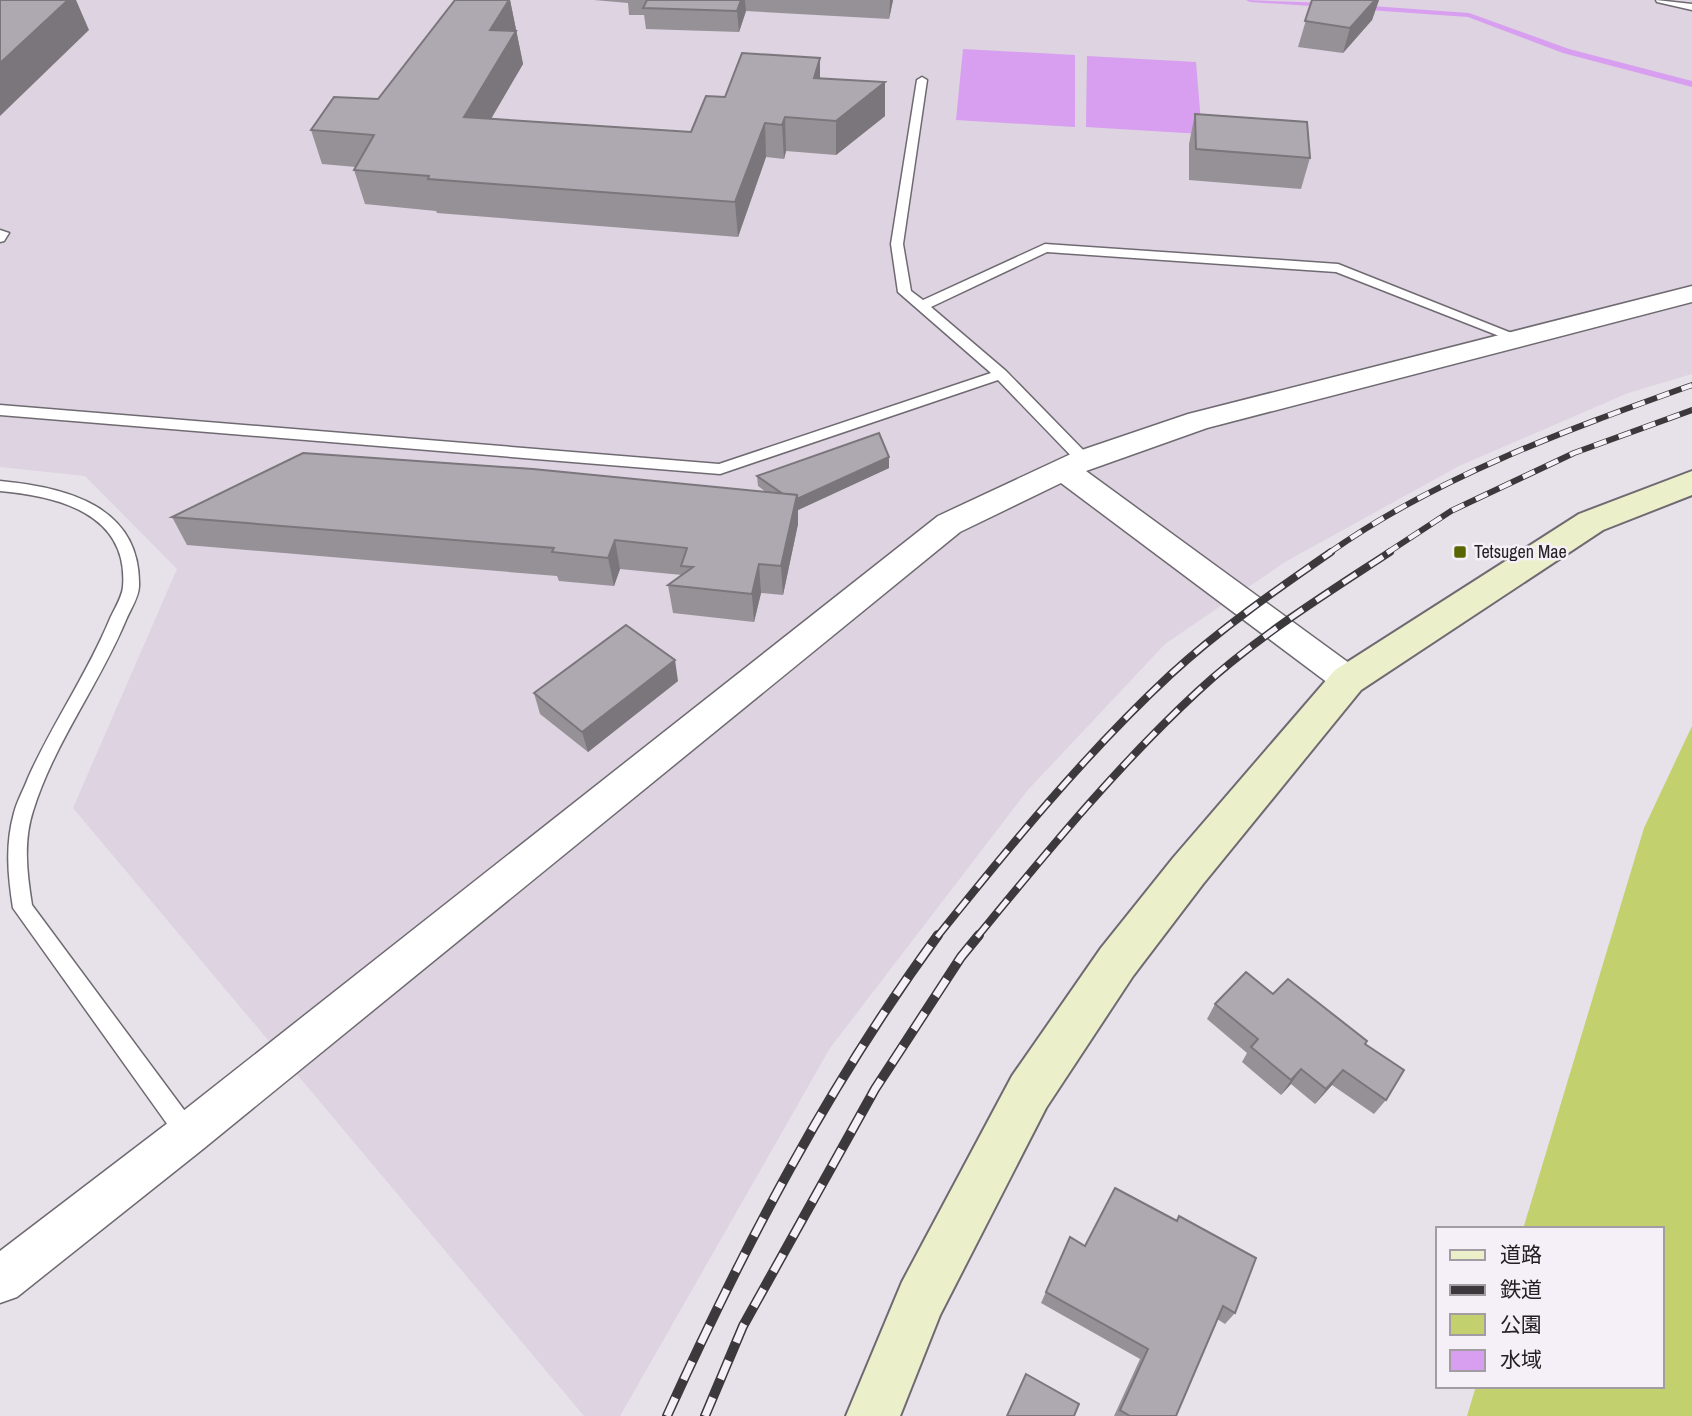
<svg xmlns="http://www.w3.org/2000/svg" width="1692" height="1416" font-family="'Archivo Narrow','Noto Sans JP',sans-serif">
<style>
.built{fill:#ddd3e1}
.green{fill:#c2d06e}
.water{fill:#d89eef}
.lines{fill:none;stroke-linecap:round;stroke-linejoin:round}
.stream{fill:#d89eef;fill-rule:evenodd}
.lane-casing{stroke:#6f6a71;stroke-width:3}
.street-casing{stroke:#6f6a71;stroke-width:3}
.secondary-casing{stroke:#6f6a71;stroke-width:4}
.lane{fill:#fff;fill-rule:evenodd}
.street{fill:#fff;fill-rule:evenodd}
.secondary{fill:#ebf0cb;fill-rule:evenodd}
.rail-far2-casing{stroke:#3b393c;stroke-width:6}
.rail-far1-casing{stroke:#3b393c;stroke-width:8}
.rail-casing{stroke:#3b393c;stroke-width:10}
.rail-far2{stroke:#f5eff7;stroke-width:4.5;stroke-dasharray:13;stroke-linecap:butt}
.rail-far1{stroke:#f5eff7;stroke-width:5;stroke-dasharray:16;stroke-linecap:butt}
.rail{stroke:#f5eff7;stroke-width:7;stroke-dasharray:20;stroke-linecap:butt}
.wall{fill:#969197}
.shaded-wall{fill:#7a767b}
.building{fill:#aea9b0;stroke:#7a767b;stroke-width:2}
.poi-dot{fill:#5a6403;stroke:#f5eff7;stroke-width:2.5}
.labels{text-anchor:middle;stroke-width:5;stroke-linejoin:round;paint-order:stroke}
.poi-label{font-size:18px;fill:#232124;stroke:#f5eff7;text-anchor:start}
</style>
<rect width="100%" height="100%" fill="#e7e2ea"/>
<polygon class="built" points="0,0 1692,0 1692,374 1628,393 1459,466 1285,562 1165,644 1027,791 830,1048 620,1416 584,1416 73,808 177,569 85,476 0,467"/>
<polygon class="green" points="1692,726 1692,1416 1467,1416 1476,1386 1662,1386 1662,1229 1523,1229 1644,828"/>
<g class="water">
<polygon points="963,49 1075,55 1075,127 956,120"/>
<polygon points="1087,56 1196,62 1202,134 1086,127"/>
</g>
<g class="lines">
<g class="stream">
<polygon points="1246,0 1327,3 1331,5 1327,7 1250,2"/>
<polygon points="1358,5 1469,13 1569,49 1692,81 1692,87 1563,53 1468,17 1355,9 1354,7"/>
</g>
<g class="lane-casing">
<g id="lane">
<polygon points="1656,0 1692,4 1692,10 1657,2"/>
<polygon points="922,77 927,80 903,244 911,291 923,300 1045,244 1338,264 1524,338 1522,341 1512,341 1336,272 1047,252 931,307 1006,371 1089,456 1091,460 1084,465 1079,464 998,380 720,474 0,415 0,405 719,464 991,373 898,292 891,244 917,80"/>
<polygon points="0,230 9,233 4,241 0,242"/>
<path d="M0,481C64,487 141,505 139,586C139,597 130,610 126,620C99,685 54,743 33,811C23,842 27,874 32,905L196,1126L199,1134L196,1142L188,1145L180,1142L13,908C8,876 5,845 14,813C17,801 24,789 28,778C52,724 86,676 109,621C113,611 122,598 123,587C129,513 57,496 0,491Z"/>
</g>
</g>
<g class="street-casing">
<polygon id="street" points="1692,286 1692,302 1207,428 1086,471 1360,671 1365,680 1360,689 1348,693 1336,689 1061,483 960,532 203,1149 17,1297 0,1303 0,1251 173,1119 938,516 1073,453 1188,414"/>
</g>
<g class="secondary-casing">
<polygon id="secondary" points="1692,471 1692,495 1603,530 1361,690 1203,884 1133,976 1046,1108 940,1315 900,1416 846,1416 902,1282 1012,1076 1101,948 1173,858 1335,670 1579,514"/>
</g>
<use href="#lane" class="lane"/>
<use href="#street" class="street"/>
<use href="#secondary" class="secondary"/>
<g class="rail-far2-casing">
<g id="rail-far2">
<path d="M1329,553C1438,476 1567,430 1692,385"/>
<polyline points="1387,553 1451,511 1574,453 1692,410"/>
</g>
</g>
<g class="rail-far1-casing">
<g id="rail-far1">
<path d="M937,937C1010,846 1084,755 1170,675C1220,629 1276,590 1331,552"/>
<path d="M977,937C1047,852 1116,767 1197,692C1255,638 1323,596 1390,552"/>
</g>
</g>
<g class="rail-casing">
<g id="rail">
<path d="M667,1416C743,1248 829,1084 938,935"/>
<polyline points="705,1416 743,1326 875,1089 961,957 979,935"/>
</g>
</g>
<use href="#rail-far2" class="rail-far2"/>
<use href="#rail-far1" class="rail-far1"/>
<use href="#rail" class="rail"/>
</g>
<g class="wall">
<polygon points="510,0 523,64 491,119 691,132 725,97 820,78 885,116 836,155 786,151 784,159 766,157 738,237 437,213 436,211 365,204 354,170 356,167 322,164 311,130 378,99"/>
<polygon points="594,0 893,0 889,19 746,11 739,32 646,29 644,15 629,15 628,3"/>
<polygon points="1312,0 1379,0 1372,20 1343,53 1298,47"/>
<polygon points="1195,114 1310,158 1301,189 1189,180 1189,144"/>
<polygon points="889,457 889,468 798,510 798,524 783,595 761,593 754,622 673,613 668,585 682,575 620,569 614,586 559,581 557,576 187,545 172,517 766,492 758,486 757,476"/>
<polygon points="678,681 588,752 540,714 534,693"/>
<polygon points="1273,994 1365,1044 1386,1100 1374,1114 1332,1085 1315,1104 1291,1084 1281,1095 1242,1062 1247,1053 1207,1019 1215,1004"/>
<polygon points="1179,1216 1235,1313 1225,1324 1217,1319 1176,1416 1114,1416 1140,1359 1041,1303 1070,1237 1085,1246 1176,1220"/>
</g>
<g class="shaded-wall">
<polygon points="68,0 76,0 89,30 0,116 0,63"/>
<polygon points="510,0 523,64 472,151 464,117 490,30"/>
<polygon points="741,0 745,0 746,11 739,32 737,11"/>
<polygon points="890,0 893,0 889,19"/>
<polygon points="1375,0 1379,0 1372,20 1343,53 1350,28"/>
<polygon points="820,58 820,92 814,78"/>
<polygon points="885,82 885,116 836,155 836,121"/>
<polygon points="785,117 786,151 784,159 782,125"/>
<polygon points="765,123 766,157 738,237 735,202"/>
<polygon points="889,457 889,468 798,510 798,524 783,595 781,566 797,495"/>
<polygon points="615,540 620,569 614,586 608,558"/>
<polygon points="759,564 761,593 754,622 752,594"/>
<polygon points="675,660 678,681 588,752 582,732"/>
<polygon points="1301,1069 1291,1084 1281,1095 1291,1080"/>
<polygon points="1343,1070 1332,1085 1315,1104 1326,1089"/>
</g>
<g class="building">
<polygon points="0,0 68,0 0,63"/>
<polygon points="455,0 509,0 490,30 516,31 464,117 691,132 706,96 725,97 742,53 820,58 814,78 885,82 836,121 785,117 782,125 765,123 735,202 428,179 429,176 354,170 374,135 311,130 334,97 378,99"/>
<polygon points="647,0 741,0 737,11 643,8"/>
<polygon points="1312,0 1375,0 1350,28 1305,21"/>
<polygon points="1195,114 1307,122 1310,158 1196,149"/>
<polygon points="879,433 889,457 797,499 797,495 783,494 757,476"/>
<polygon points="303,453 533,469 797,495 781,566 759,564 752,594 668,585 693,567 681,566 687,548 615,540 608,558 552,552 554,548 172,517"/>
<polygon points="626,625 675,660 582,732 534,693"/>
<polygon points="1246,972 1273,994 1288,979 1367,1041 1365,1044 1404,1070 1386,1100 1343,1070 1326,1089 1301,1069 1291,1080 1251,1047 1258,1039 1215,1004"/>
<polygon points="1115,1188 1177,1221 1179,1216 1256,1258 1235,1313 1223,1306 1176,1416 1130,1416 1120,1410 1148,1349 1046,1292 1070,1237 1085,1246"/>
<polygon points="1026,1374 1079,1404 1074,1416 1007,1416"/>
</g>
<rect class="poi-dot" x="1453" y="545" width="14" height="14" rx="3.5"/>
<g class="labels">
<g class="poi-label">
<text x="1474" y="558">Tetsugen Mae</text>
</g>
</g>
<rect x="1436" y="1227" width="228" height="161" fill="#f5eff7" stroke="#a19da3" stroke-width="2"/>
<rect x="1450" y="1250" width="35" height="10" fill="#ebf0cb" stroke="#a19da3" stroke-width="2"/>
<text x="1500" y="1262" font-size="21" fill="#232124">道路</text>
<rect x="1450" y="1285" width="35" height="10" fill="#3b393c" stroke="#a19da3" stroke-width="2"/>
<text x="1500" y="1297" font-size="21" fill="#232124">鉄道</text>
<rect x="1450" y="1314" width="35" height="21" fill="#c2d06e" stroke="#a19da3" stroke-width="2"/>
<text x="1500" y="1332" font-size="21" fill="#232124">公園</text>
<rect x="1450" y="1350" width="35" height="21" fill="#d89eef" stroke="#a19da3" stroke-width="2"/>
<text x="1500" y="1367" font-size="21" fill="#232124">水域</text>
</svg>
